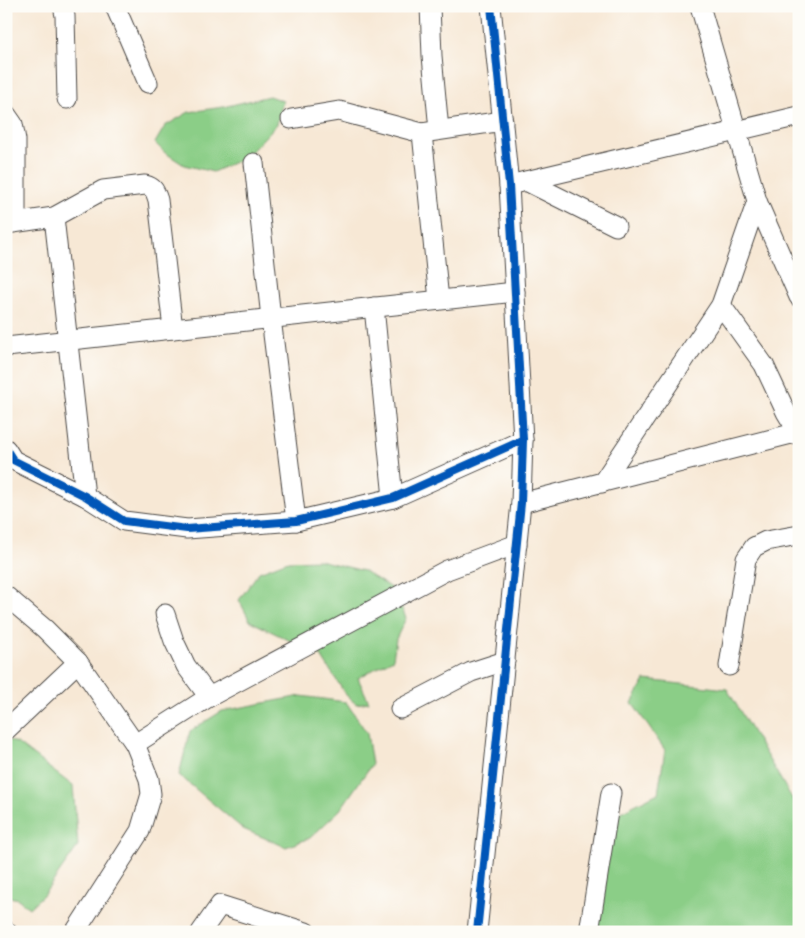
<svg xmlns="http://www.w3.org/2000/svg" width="805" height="938" font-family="Mali,sans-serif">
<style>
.green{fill:#8bce87;stroke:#5b7c59}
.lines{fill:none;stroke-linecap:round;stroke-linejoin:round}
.minor-casing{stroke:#4a4744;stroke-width:21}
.minor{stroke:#fff;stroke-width:19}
.cycleway-casing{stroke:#fdfcf7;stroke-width:11}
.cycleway{stroke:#0057b8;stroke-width:8}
</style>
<rect width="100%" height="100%" fill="#fdfcf7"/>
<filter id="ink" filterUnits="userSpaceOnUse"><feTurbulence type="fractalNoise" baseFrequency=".02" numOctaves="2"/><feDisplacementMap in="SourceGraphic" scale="10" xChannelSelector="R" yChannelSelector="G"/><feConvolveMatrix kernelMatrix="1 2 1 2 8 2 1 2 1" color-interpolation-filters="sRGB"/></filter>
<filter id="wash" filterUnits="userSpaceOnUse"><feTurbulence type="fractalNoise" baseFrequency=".0096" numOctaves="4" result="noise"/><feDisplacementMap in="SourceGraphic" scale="20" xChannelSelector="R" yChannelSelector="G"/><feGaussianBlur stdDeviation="1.12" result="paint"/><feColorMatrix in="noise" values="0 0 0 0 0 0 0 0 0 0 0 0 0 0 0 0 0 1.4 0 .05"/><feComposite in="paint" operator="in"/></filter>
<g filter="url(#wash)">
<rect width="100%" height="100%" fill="#f7e8d5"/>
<g class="green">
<polygon points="269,96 283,101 277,124 246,157 213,172 184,165 164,152 155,143 165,126 189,112 223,107"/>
<polygon points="319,560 364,571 394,590 406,618 396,639 393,659 358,678 369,702 356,704 346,695 321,656 250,621 239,600 259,572 288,561"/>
<polygon points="645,680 727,689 799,810 799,932 601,932 593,923 599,823 658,793 665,750 632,703"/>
<polygon points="301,696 346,702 367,733 372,764 340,810 310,838 286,847 243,829 179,775 190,731 222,711"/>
<polygon points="6,739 17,743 73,786 78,846 45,893 29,908 18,899 6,896"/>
</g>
</g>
<g filter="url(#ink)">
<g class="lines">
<g class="minor-casing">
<g id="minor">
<polyline points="63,6 65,16 67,99"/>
<polyline points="115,6 148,83"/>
<polyline points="430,6 432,56 439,130"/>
<polyline points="700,6 757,201 799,297"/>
<polyline points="6,114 13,124 16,140 16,222"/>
<polyline points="291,119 339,111 422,133 503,121"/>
<polyline points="422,133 439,300"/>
<polyline points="254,163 271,318 296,521"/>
<polyline points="526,181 616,226"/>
<polyline points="509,185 799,116"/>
<polyline points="54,217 85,496"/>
<path d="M6,224L54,217L103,190L145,185C154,187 155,191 158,200L173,329"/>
<polyline points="721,305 764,365 786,412 798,432"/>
<polyline points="374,307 393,498"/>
<polyline points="6,347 515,292"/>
<polyline points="6,449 13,460 85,496 124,521 187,529 296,521 393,498 523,440"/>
<polyline points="602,483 721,305 757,201"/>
<polyline points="521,503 799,432"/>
<polyline points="6,596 45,629 78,662 135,744 149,779 151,794 140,831 75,932"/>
<polyline points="165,614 174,641 186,666 209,697"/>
<polyline points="729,666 746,559 754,547 766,541 799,535"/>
<polyline points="400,709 471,672 505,661"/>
<polyline points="6,730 78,662"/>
<polyline points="135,744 209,697 447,570 517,544"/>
<polyline points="6,931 7,932"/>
<polyline points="201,932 220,905 306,932"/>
<polyline points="477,932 521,503 523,440 509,185 491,6"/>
<polyline points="589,932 611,793"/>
</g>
</g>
<use href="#minor" class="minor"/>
<g class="cycleway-casing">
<g id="cycleway">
<polyline points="6,449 13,460 85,496 124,521 187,529 296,521 393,498 523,440"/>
<polyline points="477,932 521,503 523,440 509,185 491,6"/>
</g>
</g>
<use href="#cycleway" class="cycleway"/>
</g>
</g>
<rect width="805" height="938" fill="none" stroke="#fdfcf7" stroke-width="25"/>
</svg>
